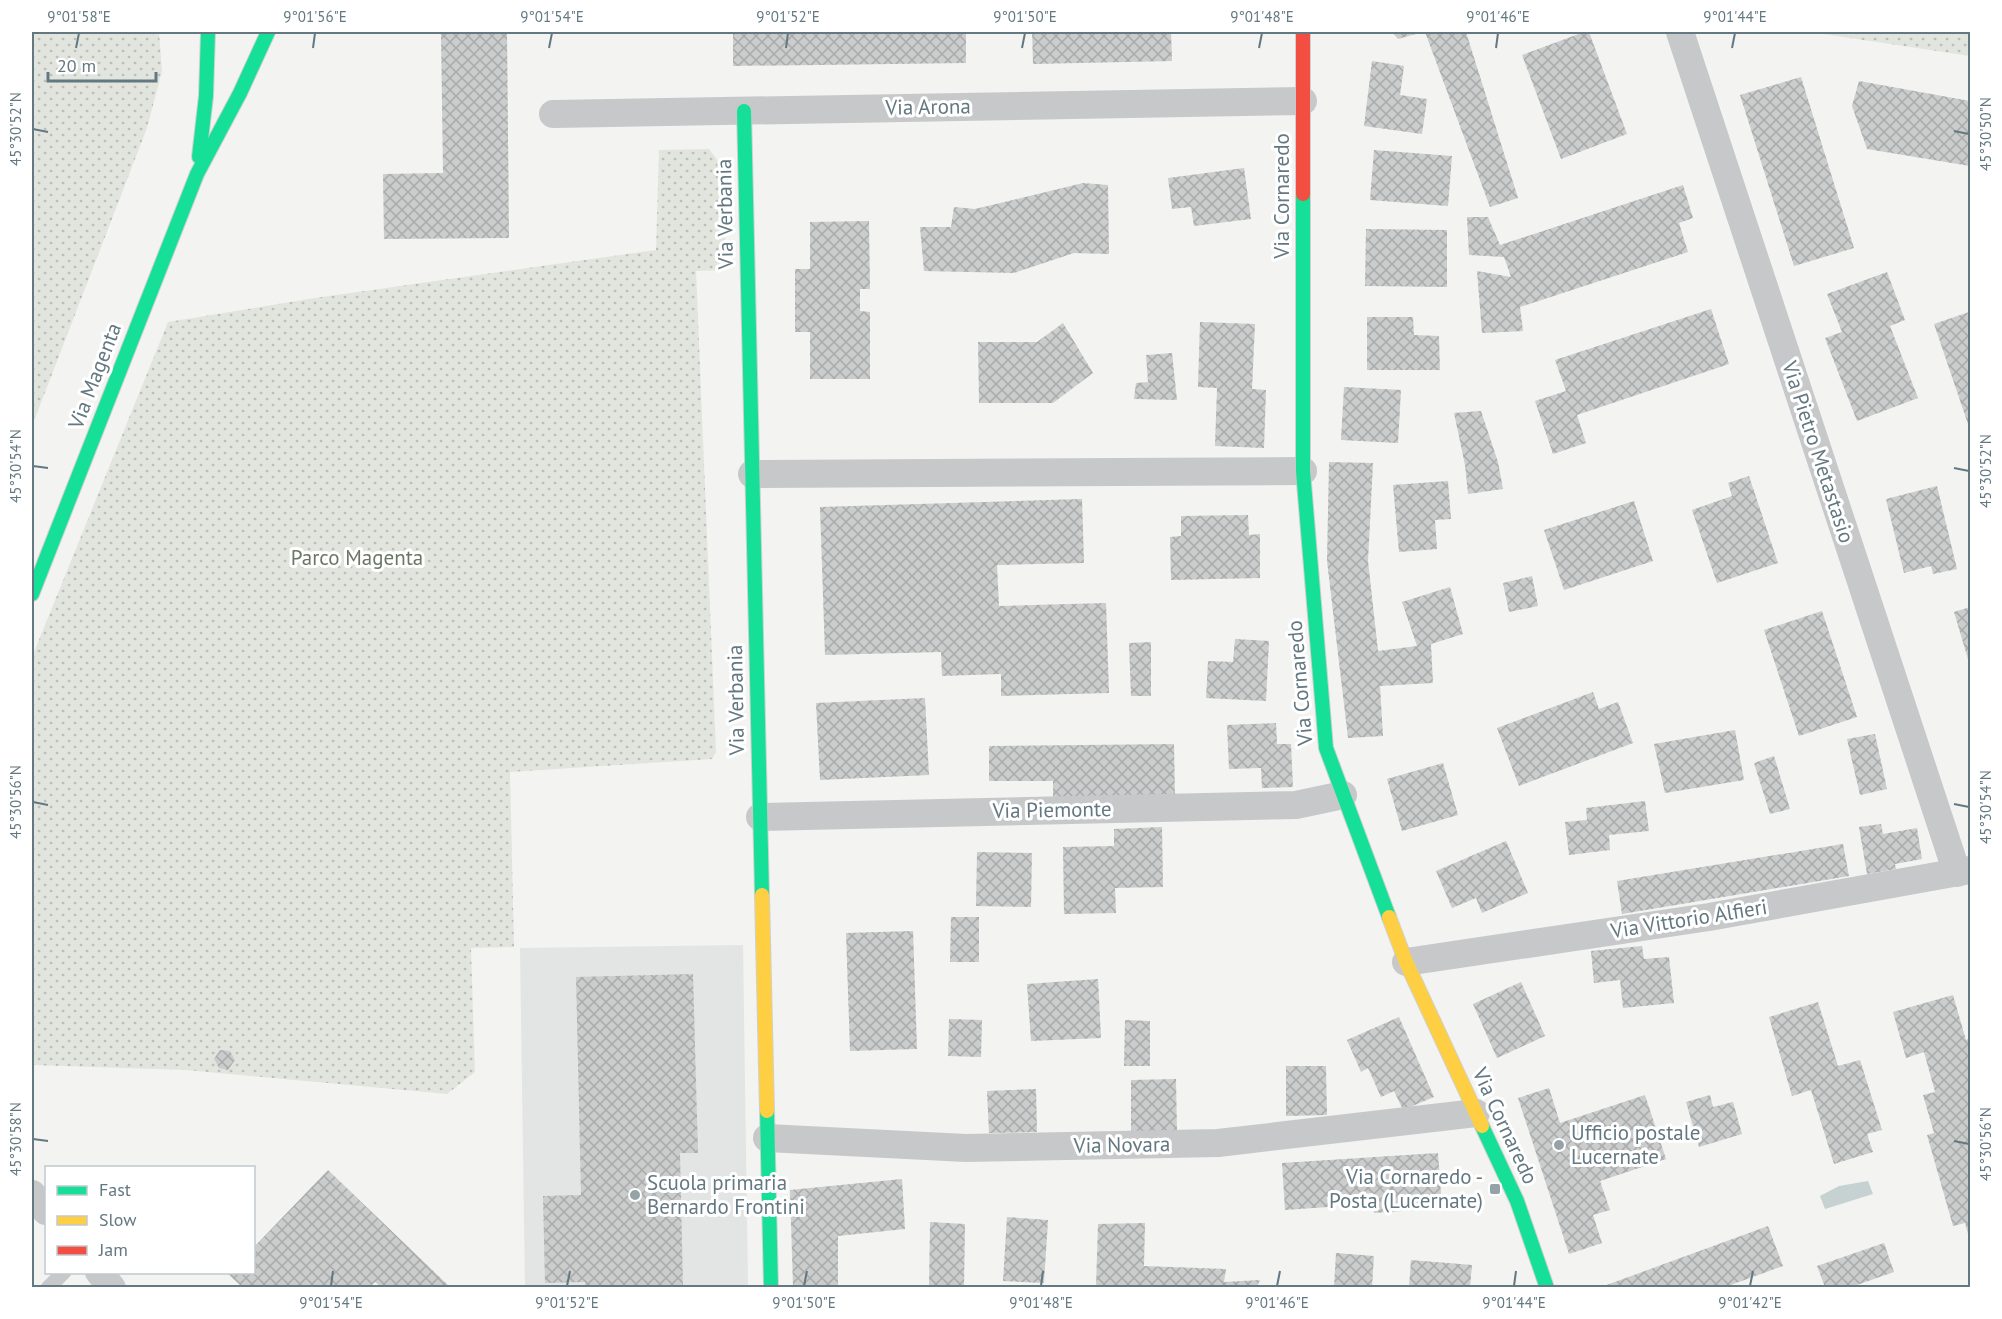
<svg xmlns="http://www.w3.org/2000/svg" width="2002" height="1319" font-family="'PT Sans',sans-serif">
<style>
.built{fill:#e3e4e4}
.green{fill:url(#green-dots)}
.water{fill:#c6d1d2}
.building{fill:url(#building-cross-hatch)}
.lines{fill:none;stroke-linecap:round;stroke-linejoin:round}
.fast-casing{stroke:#cfd1d1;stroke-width:16}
.slow-casing{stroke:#cfd1d1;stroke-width:16}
.jam-casing{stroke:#cfd1d1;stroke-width:16}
.lane{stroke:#c7c8c9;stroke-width:15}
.street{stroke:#c7c8c9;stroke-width:28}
.fast{stroke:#16e098;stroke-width:14}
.slow{stroke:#ffcf43;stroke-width:14}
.jam{stroke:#f24e42;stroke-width:14}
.ticks{fill:none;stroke:#637881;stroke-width:2}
.poi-dot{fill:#95a3a8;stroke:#fff;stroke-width:2}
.labels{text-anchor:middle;stroke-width:6;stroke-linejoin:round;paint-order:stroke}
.street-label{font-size:21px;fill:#637881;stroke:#fff}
.park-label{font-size:21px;fill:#6a7862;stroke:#fff}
.poi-label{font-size:21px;fill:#637881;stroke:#fff;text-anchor:start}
.neatline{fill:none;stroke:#637881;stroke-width:2}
.ticks-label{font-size:15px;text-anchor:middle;fill:#637881}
</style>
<defs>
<pattern id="green-dots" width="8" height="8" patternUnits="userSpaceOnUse" patternTransform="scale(1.5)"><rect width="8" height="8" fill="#e2e5de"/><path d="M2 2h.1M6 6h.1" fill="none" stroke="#bbbeb9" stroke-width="1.8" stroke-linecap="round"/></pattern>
<pattern id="building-cross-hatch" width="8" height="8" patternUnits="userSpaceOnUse" patternTransform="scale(1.5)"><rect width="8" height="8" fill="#cbcccc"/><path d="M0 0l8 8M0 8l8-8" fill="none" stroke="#a8aaab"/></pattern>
</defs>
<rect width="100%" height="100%" fill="#f3f3f1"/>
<polygon class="built" points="743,945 748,1287 525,1287 520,948"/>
<g class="green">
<polygon points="32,32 159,32 162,71 147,128 32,426"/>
<polygon points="1810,32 1970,32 1970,56"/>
<polygon points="709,149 726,172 725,270 696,271 716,752 712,759 510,772 514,947 471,948 475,1072 447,1094 186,1070 32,1065 32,657 168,322 315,298 656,250 659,150"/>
</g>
<polygon class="water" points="1868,1181 1873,1194 1825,1209 1820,1196 1839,1186"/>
<g class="building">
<polygon points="441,32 507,32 509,238 384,239 383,174 443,173"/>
<polygon points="733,32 966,32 966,63 733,66"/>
<polygon points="1032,32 1171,32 1172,61 1033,64"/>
<polygon points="1392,32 1423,32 1398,39"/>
<polygon points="1425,32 1466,32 1518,198 1490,207"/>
<polygon points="1584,32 1589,32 1627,134 1561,159 1522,55"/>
<polygon points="1372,61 1404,66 1400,95 1427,99 1422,134 1364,126"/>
<polygon points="1801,77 1854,248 1794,266 1740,95"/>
<polygon points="1859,81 1970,101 1970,166 1867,149 1852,106"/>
<polygon points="1374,150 1452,156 1448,206 1370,200"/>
<polygon points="1244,168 1251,219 1194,226 1191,207 1172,209 1168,178"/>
<polygon points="1083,183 1108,185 1109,254 1074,253 1014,273 924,271 920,227 951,227 954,207 975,209"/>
<polygon points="1683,185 1693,218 1679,223 1688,252 1520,307 1523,331 1482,333 1477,271 1511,277 1504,257 1469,255 1467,217 1488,217 1500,245"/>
<polygon points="869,221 870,289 860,289 860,311 870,312 870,379 810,379 810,332 795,332 795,269 810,269 810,222"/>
<polygon points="1366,229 1447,230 1447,287 1365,286"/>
<polygon points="1887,272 1905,320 1890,326 1918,398 1857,421 1825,338 1842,332 1827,294"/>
<polygon points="1711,309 1729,364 1577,415 1586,443 1553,454 1535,401 1566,391 1555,360"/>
<polygon points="1969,312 1970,316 1970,430 1934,324"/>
<polygon points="1367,317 1413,317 1414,335 1439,336 1440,370 1367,370"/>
<polygon points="1200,322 1255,324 1252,389 1266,390 1264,448 1215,446 1217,388 1198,387"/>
<polygon points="1063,323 1093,373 1053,403 979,403 978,342 1037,342"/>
<polygon points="1172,353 1177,400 1134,399 1136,383 1148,382 1146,355"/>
<polygon points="1344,387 1401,390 1398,443 1341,440"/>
<polygon points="1481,411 1498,462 1503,489 1468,494 1465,465 1454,413"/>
<polygon points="1329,462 1373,463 1368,561 1378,651 1417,646 1402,602 1450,587 1463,634 1431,644 1433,683 1380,686 1383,736 1348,738 1327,561"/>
<polygon points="1749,476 1778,563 1717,583 1692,510 1732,496 1728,483"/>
<polygon points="1448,481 1451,519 1435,520 1437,549 1399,552 1393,485"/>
<polygon points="1937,486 1957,569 1933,574 1931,566 1904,573 1886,499"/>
<polygon points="1082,499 1084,563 997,565 999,606 1106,603 1109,693 1001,696 1001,674 942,676 941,652 825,655 820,507"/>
<polygon points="1634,501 1653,561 1564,590 1544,530"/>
<polygon points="1248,515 1249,535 1260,534 1260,578 1171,580 1170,537 1181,536 1181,516"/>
<polygon points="1532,576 1538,606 1509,612 1503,583"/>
<polygon points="1970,607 1970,666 1954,612"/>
<polygon points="1822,611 1857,717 1799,736 1764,630"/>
<polygon points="1235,639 1269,641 1266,701 1206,698 1208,661 1233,662"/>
<polygon points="1151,642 1151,696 1131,696 1129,643"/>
<polygon points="1593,692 1599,709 1618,702 1633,743 1519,786 1497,728"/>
<polygon points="925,698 929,775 820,780 816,703"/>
<polygon points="1276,723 1277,744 1291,744 1293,787 1262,788 1261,768 1229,769 1227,725"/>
<polygon points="1735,730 1744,780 1665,793 1654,744"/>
<polygon points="1875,734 1887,789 1860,795 1847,739"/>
<polygon points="1174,744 1175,797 1053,798 1053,781 989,781 989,746"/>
<polygon points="1774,756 1790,809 1770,814 1754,763"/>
<polygon points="1443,763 1458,815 1402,831 1387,779"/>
<polygon points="1645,801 1649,831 1609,835 1610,850 1569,855 1565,822 1587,820 1586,808"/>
<polygon points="1881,824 1883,834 1917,828 1922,859 1895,864 1896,869 1867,874 1859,827"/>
<polygon points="1162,827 1163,887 1115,888 1116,913 1064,914 1063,847 1114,846 1114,829"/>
<polygon points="1506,841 1528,893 1482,913 1476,898 1452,908 1436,871"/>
<polygon points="1843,844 1849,876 1622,914 1617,881"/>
<polygon points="977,852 1032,853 1031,907 976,906"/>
<polygon points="951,917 979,917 979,962 950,962"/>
<polygon points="913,931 917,1049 850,1051 846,933"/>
<polygon points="1642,946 1644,959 1669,957 1674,1003 1623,1008 1620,980 1594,983 1591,951"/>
<polygon points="693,974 698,1153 680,1153 683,1287 585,1287 585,1282 545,1283 543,1196 581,1195 576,977"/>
<polygon points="1098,979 1101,1038 1031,1041 1027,984"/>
<polygon points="1521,982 1545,1036 1497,1058 1473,1004"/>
<polygon points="1953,995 1966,1040 1970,1038 1970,1241 1965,1223 1953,1226 1927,1135 1934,1133 1923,1095 1935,1092 1924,1052 1906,1058 1893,1012"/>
<polygon points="1818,1002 1838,1066 1860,1060 1882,1130 1867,1134 1873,1152 1834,1164 1811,1090 1792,1096 1769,1017"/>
<polygon points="1399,1017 1434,1097 1403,1110 1394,1091 1381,1097 1368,1068 1361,1072 1347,1040"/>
<polygon points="949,1019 982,1020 981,1057 948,1056"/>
<polygon points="1125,1020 1150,1021 1150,1066 1124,1066"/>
<polygon points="220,1050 230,1051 235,1060 228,1070 219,1068 214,1059"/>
<polygon points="1286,1066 1326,1066 1327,1115 1286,1116"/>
<polygon points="1176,1079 1177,1133 1131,1133 1131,1080"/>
<polygon points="1549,1088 1560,1123 1645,1095 1666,1159 1600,1181 1610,1210 1593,1215 1602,1243 1569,1254 1518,1098"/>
<polygon points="1036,1089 1037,1132 989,1133 987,1091"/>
<polygon points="1710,1095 1713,1107 1733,1102 1742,1134 1699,1147 1686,1102"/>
<polygon points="1438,1153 1442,1208 1374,1213 1373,1193 1327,1197 1328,1207 1285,1210 1282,1163"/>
<polygon points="328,1170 450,1287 381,1287 375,1282 370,1287 242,1287 226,1272 254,1272 254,1247"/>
<polygon points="902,1179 905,1229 838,1236 838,1287 793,1287 790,1190"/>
<polygon points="1007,1217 1048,1220 1044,1283 1003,1281"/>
<polygon points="930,1222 965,1224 964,1287 929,1287"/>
<polygon points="1145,1223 1144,1266 1226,1269 1224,1282 1260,1280 1257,1287 1096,1287 1098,1224"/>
<polygon points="1768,1226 1783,1266 1725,1287 1601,1287"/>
<polygon points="1884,1243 1894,1272 1851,1287 1825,1287 1817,1266"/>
<polygon points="1336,1253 1374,1256 1372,1287 1334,1287"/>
<polygon points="1411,1260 1472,1265 1470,1287 1409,1287"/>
</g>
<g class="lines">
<g class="fast-casing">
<g id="fast">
<polyline points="744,111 762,895"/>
<polyline points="199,157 206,96 208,32"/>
<polyline points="1303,194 1303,471 1326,748 1389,917"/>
<polyline points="32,594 197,174 240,93 268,32"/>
<polyline points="767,1111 771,1288"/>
<polyline points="1482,1126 1517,1201 1547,1288"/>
</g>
</g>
<g class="slow-casing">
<g id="slow">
<polyline points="762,895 767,1111"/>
<polyline points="1389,917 1406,962 1482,1126"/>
</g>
</g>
<g class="jam-casing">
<polyline id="jam" points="1303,32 1303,194"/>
</g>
<polyline class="lane" points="48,1288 64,1272"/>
<g class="street">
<polyline points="1680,32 1957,873"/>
<polyline points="553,114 1303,101"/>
<polyline points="752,474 1303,471"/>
<polyline points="760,817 1296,805 1343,795"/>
<polyline points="1406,962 1709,917 1970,870"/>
<polyline points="767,1138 966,1148 1218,1143 1476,1113"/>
<polyline points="32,1194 46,1211"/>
<polyline points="99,1272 112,1288"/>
</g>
<use href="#fast" class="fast"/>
<use href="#slow" class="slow"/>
<use href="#jam" class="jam"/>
</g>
<path class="ticks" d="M76,48L79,33M313,48L315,33M549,48L552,33M786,48L788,33M1022,48L1025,33M1259,48L1262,33M1496,48L1498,33M1732,48L1735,33M33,129L48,132M1954,131L1969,134M33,466L48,468M1954,468L1969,471M33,802L48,805M1954,804L1969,807M33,1139L48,1141M1954,1141L1969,1144M331,1286L333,1271M567,1286L570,1271M804,1286L807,1271M1041,1286L1043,1271M1277,1286L1280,1271M1514,1286L1516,1271M1750,1286L1753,1271"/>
<g class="poi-dot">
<circle cx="1559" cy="1145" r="6"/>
<rect x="1489" y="1183" width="12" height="12" rx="3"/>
<circle cx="635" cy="1195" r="6"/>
</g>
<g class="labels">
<g class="street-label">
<text transform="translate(928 107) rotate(-1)" y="7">Via Arona</text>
<text transform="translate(1282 196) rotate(-90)" y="7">Via Cornaredo</text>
<text transform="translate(725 214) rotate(-91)" y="7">Via Verbania</text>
<text transform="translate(95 376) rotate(-69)" y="7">Via Magenta</text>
<text transform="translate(1818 452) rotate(72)" y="7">Via Pietro Metastasio</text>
<text transform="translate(1300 683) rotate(-95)" y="7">Via Cornaredo</text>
<text transform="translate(736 700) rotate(-91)" y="7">Via Verbania</text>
<text transform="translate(1052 810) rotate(-1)" y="7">Via Piemonte</text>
<text transform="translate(1689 919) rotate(-9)" y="7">Via Vittorio Alfieri</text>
<text transform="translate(1505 1126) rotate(65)" y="7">Via Cornaredo</text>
<text transform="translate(1122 1145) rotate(-1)" y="7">Via Novara</text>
</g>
<g class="park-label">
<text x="357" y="565">Parco Magenta</text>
</g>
<g class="poi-label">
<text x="1571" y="1140">Ufficio postale<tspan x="1571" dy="24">Lucernate</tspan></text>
<text x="1483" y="1184" text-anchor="end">Via Cornaredo -<tspan x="1483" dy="24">Posta (Lucernate)</tspan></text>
<text x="647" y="1190">Scuola primaria<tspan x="647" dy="24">Bernardo Frontini</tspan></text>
</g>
</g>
<rect width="2002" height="1319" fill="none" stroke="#ffffff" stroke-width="66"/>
<rect x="45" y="1166" width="210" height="108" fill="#ffffff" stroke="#c1c9cd" stroke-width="1.5"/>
<rect x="57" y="1186" width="30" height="9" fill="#16e098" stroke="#c1c9cd" stroke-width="1.5"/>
<text x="99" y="1196" font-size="18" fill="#637881">Fast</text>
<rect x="57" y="1216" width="30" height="9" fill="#ffcf43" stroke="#c1c9cd" stroke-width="1.5"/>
<text x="99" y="1226" font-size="18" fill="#637881">Slow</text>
<rect x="57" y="1246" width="30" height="9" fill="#f24e42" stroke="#c1c9cd" stroke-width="1.5"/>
<text x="99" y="1256" font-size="18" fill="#637881">Jam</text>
<path d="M48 72v9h108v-9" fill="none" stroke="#637881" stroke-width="3"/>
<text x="57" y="72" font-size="18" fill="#637881" stroke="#ffffff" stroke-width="4.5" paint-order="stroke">20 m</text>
<rect x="33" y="33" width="1936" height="1253" class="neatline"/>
<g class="ticks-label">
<text x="79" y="22">9°01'58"E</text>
<text x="315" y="22">9°01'56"E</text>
<text x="552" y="22">9°01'54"E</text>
<text x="788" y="22">9°01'52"E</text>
<text x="1025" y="22">9°01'50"E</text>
<text x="1262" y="22">9°01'48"E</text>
<text x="1498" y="22">9°01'46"E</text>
<text x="1735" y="22">9°01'44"E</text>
<text transform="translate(16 129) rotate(-90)" y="5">45°30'52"N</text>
<text transform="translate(1986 134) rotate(-90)" y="5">45°30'50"N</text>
<text transform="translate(16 466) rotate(-90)" y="5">45°30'54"N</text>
<text transform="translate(1986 471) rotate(-90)" y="5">45°30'52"N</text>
<text transform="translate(16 802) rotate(-90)" y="5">45°30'56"N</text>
<text transform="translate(1986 807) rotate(-90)" y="5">45°30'54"N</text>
<text transform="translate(16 1139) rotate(-90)" y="5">45°30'58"N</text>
<text transform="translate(1986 1144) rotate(-90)" y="5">45°30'56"N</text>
<text x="331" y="1308">9°01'54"E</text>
<text x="567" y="1308">9°01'52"E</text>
<text x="804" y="1308">9°01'50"E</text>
<text x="1041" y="1308">9°01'48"E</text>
<text x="1277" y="1308">9°01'46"E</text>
<text x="1514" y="1308">9°01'44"E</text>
<text x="1750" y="1308">9°01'42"E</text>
</g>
</svg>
